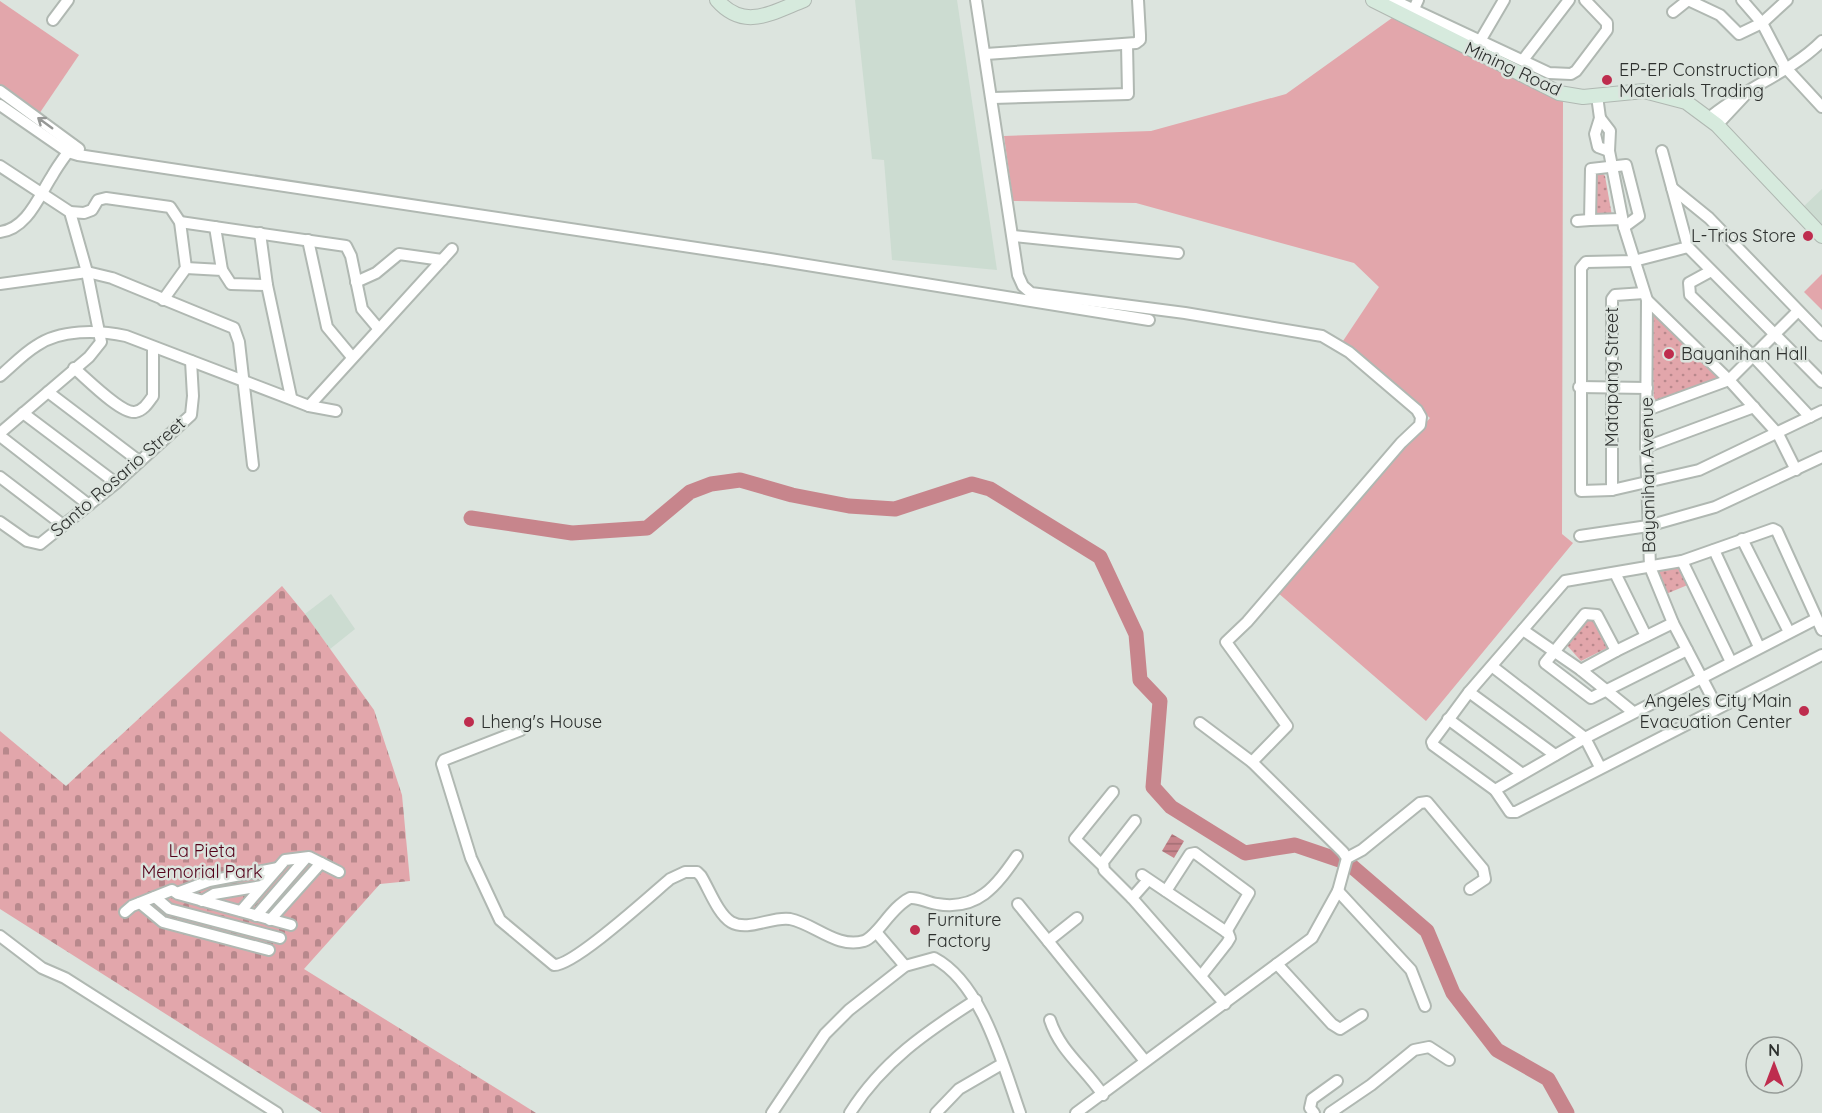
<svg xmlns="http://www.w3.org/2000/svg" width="1822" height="1113" font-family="Quicksand,sans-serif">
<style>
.built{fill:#ccdcd1}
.green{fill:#e2a6ab}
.cemetery{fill:url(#cemetery-stones)}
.park{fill:url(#park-dots)}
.water{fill:url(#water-rules)}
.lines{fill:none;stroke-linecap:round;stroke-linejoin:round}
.river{stroke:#c7858c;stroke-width:15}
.street-casing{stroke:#b0b8b2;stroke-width:14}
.secondary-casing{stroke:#b0b8b2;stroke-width:16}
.street{stroke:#fff;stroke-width:10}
.secondary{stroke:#d6eadd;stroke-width:14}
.oneway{stroke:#969896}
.poi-dot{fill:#be2d4e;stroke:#dce4de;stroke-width:2}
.labels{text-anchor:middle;stroke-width:5;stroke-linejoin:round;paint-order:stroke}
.street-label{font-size:18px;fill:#2d302e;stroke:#dce4de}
.poi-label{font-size:18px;fill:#2d302e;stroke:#dce4de;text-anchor:start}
.park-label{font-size:18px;fill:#54021a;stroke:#dce4de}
</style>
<defs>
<pattern id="cemetery-stones" width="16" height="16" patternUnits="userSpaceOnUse" patternTransform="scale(1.5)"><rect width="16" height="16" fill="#e2a6ab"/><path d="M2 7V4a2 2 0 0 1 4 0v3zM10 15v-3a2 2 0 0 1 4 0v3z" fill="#b8888c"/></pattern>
<pattern id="park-dots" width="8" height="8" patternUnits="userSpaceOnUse" patternTransform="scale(1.5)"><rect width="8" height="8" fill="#e2a6ab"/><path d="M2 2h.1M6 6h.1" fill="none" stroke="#b8888c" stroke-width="1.8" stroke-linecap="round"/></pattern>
<pattern id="water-rules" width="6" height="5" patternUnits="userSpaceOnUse" patternTransform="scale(1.5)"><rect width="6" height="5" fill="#c7858c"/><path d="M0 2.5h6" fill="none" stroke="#a26d73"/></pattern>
</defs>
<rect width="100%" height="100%" fill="#dce4de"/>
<g class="built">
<polygon points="855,0 957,0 997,270 892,260 884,160 872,159"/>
<polygon points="1822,189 1822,227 1802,208"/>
<polygon points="331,594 355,629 330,649 305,614"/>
</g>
<g class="green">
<polygon points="0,1 79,55 39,114 0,87"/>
<polygon points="1392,18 1563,97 1562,534 1573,543 1426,721 1277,592 1430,418 1343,341 1379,287 1354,263 1136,203 1013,201 1004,136 1151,131 1286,94"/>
<polygon points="1822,274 1822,310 1804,292"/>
</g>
<polygon class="cemetery" points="282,586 305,614 374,710 402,795 410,881 380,884 304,969 536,1113 322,1113 0,909 0,731 66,786"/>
<g class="park">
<polygon points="1591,171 1601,171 1605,176 1612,216 1593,217"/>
<polygon points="1651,309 1723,380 1654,406"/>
<polygon points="1680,563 1690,584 1666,594 1656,567"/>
<polygon points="1591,614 1611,646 1581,661 1564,642"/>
</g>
<polygon class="water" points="1172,834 1184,841 1174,858 1162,851"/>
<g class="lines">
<polyline class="river" points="471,518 572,533 647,528 690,492 711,484 740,480 792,495 849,506 895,509 972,484 990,489 1100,557 1136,634 1140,680 1160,701 1153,787 1171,807 1245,853 1295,845 1348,863 1427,931 1453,993 1497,1050 1548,1079 1567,1113"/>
<g class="street-casing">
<g id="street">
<polyline points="976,0 1018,275 1023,286 1031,293 1185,313 1322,336 1349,352 1417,410 1421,417 1420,425 1401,443 1247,622 1226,642 1287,726 1252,762"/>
<polyline points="1393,0 1549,73 1571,74 1576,71 1607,30 1607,23 1585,0"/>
<polyline points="1688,0 1720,15 1739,34 1762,23 1787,0"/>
<polyline points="1742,0 1762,23 1785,67 1822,107"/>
<polyline points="1413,11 1418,0"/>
<polyline points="1673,12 1688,0"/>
<polyline points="53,20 68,0"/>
<polyline points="1480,41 1504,0"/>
<polyline points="986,54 1136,43 1140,40 1140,35 1138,0"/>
<polyline points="1523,60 1569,0"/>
<polyline points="0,91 79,149"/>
<polyline points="1597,96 1600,118 1595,134 1598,147 1609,151"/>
<polyline points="993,98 1128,94 1127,44"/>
<polyline points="0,105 68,152 78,155 770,259 1149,320"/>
<polyline points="1600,118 1610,131 1609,151 1624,227 1647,300 1729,380 1778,434 1796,470"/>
<path d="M1709,118C1744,88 1790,73 1822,41"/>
<polyline points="1717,125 1746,94"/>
<polyline points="1662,151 1688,247 1634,261 1586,262 1581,268 1581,491 1612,490 1699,470 1822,411"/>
<polyline points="0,166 70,212 87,272 101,342 89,357 0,433"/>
<polyline points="1672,188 1709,218 1822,335"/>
<polyline points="70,212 84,213 92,210 98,200 106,198 170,207 180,222 186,268 163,300"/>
<polyline points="1622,219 1590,220 1591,169 1626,165 1639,216 1624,227"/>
<polyline points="1577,221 1590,220"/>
<polyline points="180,222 346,246 351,256 362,309 378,328"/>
<polyline points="215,227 222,270"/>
<path d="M0,232C27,229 39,196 52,176C58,165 66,155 73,145"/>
<polyline points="260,233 267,285 291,397"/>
<polyline points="1013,236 1178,253"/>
<polyline points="308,240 327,327 352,357"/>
<polyline points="1688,247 1822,382"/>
<polyline points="186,268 222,270 231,284 267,285"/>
<polyline points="1711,271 1689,283 1690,295 1753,356 1810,417"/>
<polyline points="356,282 376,273 399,254 442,260"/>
<polyline points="0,284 87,272 112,278 234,328 239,342 253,465"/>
<polyline points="1647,300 1646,447 1650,567 1673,623 1717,707"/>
<path d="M74,368C86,378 121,414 135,412C144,410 148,403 153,396V347"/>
<path d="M0,376C12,366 23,354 36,346C60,329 98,330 126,336L309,406L336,411"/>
<polyline points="1579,387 1647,388"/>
<polyline points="48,392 139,461"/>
<polyline points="309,406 452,249"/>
<polyline points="1647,410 1729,380 1798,311"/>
<polyline points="23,413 116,483"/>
<polyline points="0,436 89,505"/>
<polyline points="1646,447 1754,407"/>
<polyline points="0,477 63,525"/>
<polyline points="1612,490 1612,299 1615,295 1644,293"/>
<polyline points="0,522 27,541 40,544 116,483 191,415 193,396 191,361"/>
<polyline points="1580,536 1648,526 1715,507 1822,457"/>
<polyline points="1742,539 1789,632"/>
<polyline points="1714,550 1759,647"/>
<polyline points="1682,561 1731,662"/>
<polyline points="1615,573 1646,636"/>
<polyline points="1673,623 1616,651 1597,615 1585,614 1545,663 1591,698 1687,650"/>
<polyline points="1523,630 1581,670 1633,712"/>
<polyline points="1822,630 1777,531 1773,529 1682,561 1565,581 1469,692 1432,742 1433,745 1495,790 1510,812 1516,812 1822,655"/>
<polyline points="1493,667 1585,738 1600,767"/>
<polyline points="1581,670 1616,651"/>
<polyline points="1469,692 1555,755"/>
<polyline points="1448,719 1521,773"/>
<path d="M521,730L444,760L442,764L471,858L500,920L554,965C574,966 651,895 670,879L685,872H697L701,876C709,889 718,914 731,922C748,932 772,916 790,919C815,924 837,949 864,941C878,936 891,907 910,898C920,897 927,903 937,904C978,911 996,886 1017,856"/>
<polyline points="1495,790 1585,738 1816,619"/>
<polyline points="1347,858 1362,850 1420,803 1427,802 1483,869 1485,879 1470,889"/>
<polyline points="1103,866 1075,839 1113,792"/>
<polyline points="1142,875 1228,933 1230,938 1227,943 1201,976"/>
<polyline points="1148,880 1132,898 1225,1004"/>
<polyline points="1166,891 1190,854 1195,853 1249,893 1226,932"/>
<polyline points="1338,891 1411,970 1425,1006"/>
<polyline points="177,893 209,881 278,868"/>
<polyline points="155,897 169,909 280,938"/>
<polyline points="1132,898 1104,870 1103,862 1135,821"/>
<polyline points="202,901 214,894 262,886"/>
<polyline points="140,903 163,922 269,950"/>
<polyline points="1018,904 1048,941"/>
<polyline points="241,911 285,860 309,857 339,872"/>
<polyline points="125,912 132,906 172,890 178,894 291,925"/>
<polyline points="256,916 306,858"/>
<polyline points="1077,918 1048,941 1145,1061"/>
<polyline points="270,920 321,863"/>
<polyline points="876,932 905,966"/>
<polyline points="0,936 42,968 65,978 277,1113"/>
<polyline points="1277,964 1332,1024 1340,1029 1362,1015"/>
<path d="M1050,1020C1060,1051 1085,1068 1103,1095"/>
<path d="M772,1113L825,1034L849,1010L905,966L934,958C982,983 1003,1065 1020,1113"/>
<path d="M850,1113C882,1062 926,1032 976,1000"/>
<polyline points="936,1113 959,1089 1002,1064"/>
<polyline points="1076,1113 1312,938 1338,891 1347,858 1343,852 1252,762 1200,723"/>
<polyline points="1314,1113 1310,1108 1312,1099 1337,1081"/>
<polyline points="1330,1113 1371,1085 1414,1050 1429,1047 1449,1060"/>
</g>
</g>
<g class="secondary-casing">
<g id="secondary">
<path d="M717,0C744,31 771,13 804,0"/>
<polyline points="1373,0 1559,93 1583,97 1644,91 1686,102 1717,125 1822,236"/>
</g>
</g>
<use href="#street" class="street"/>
<use href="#secondary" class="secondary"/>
</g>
<defs><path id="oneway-shaft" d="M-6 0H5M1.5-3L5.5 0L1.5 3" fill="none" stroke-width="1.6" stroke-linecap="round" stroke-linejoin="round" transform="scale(1.5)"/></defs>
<use class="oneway" href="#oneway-shaft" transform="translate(45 123) rotate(-144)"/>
<g class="poi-dot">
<circle cx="1607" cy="80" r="6"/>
<circle cx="1808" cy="236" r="6"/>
<circle cx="1669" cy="354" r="6"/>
<circle cx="1804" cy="711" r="6"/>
<circle cx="469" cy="722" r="6"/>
<circle cx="915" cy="930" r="6"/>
</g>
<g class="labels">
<g class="street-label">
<text transform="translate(1513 69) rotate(25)" y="6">Mining Road</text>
<text transform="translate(1612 377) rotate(-90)" y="6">Matapang Street</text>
<text transform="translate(1648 475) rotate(-91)" y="6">Bayanihan Avenue</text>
<text transform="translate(118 477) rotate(-41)" y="6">Santo Rosario Street</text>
</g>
<g class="poi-label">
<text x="1619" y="76">EP-EP Construction<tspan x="1619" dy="21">Materials Trading</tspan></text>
<text x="1796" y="242" text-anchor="end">L-Trios Store</text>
<text x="1681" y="360">Bayanihan Hall</text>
<text x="1792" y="707" text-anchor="end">Angeles City Main<tspan x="1792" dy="21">Evacuation Center</tspan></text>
<text x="481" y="728">Lheng's House</text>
<text x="927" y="926">Furniture<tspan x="927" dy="21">Factory</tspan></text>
</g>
<g class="park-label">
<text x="202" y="857">La Pieta<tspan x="202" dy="21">Memorial Park</tspan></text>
</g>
</g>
<g transform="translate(1774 1065)"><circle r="28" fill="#dce4de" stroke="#969c98" stroke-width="1.5"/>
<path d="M0-4.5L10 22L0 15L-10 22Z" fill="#be2d4e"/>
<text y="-9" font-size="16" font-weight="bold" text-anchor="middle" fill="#2d302e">N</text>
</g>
</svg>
